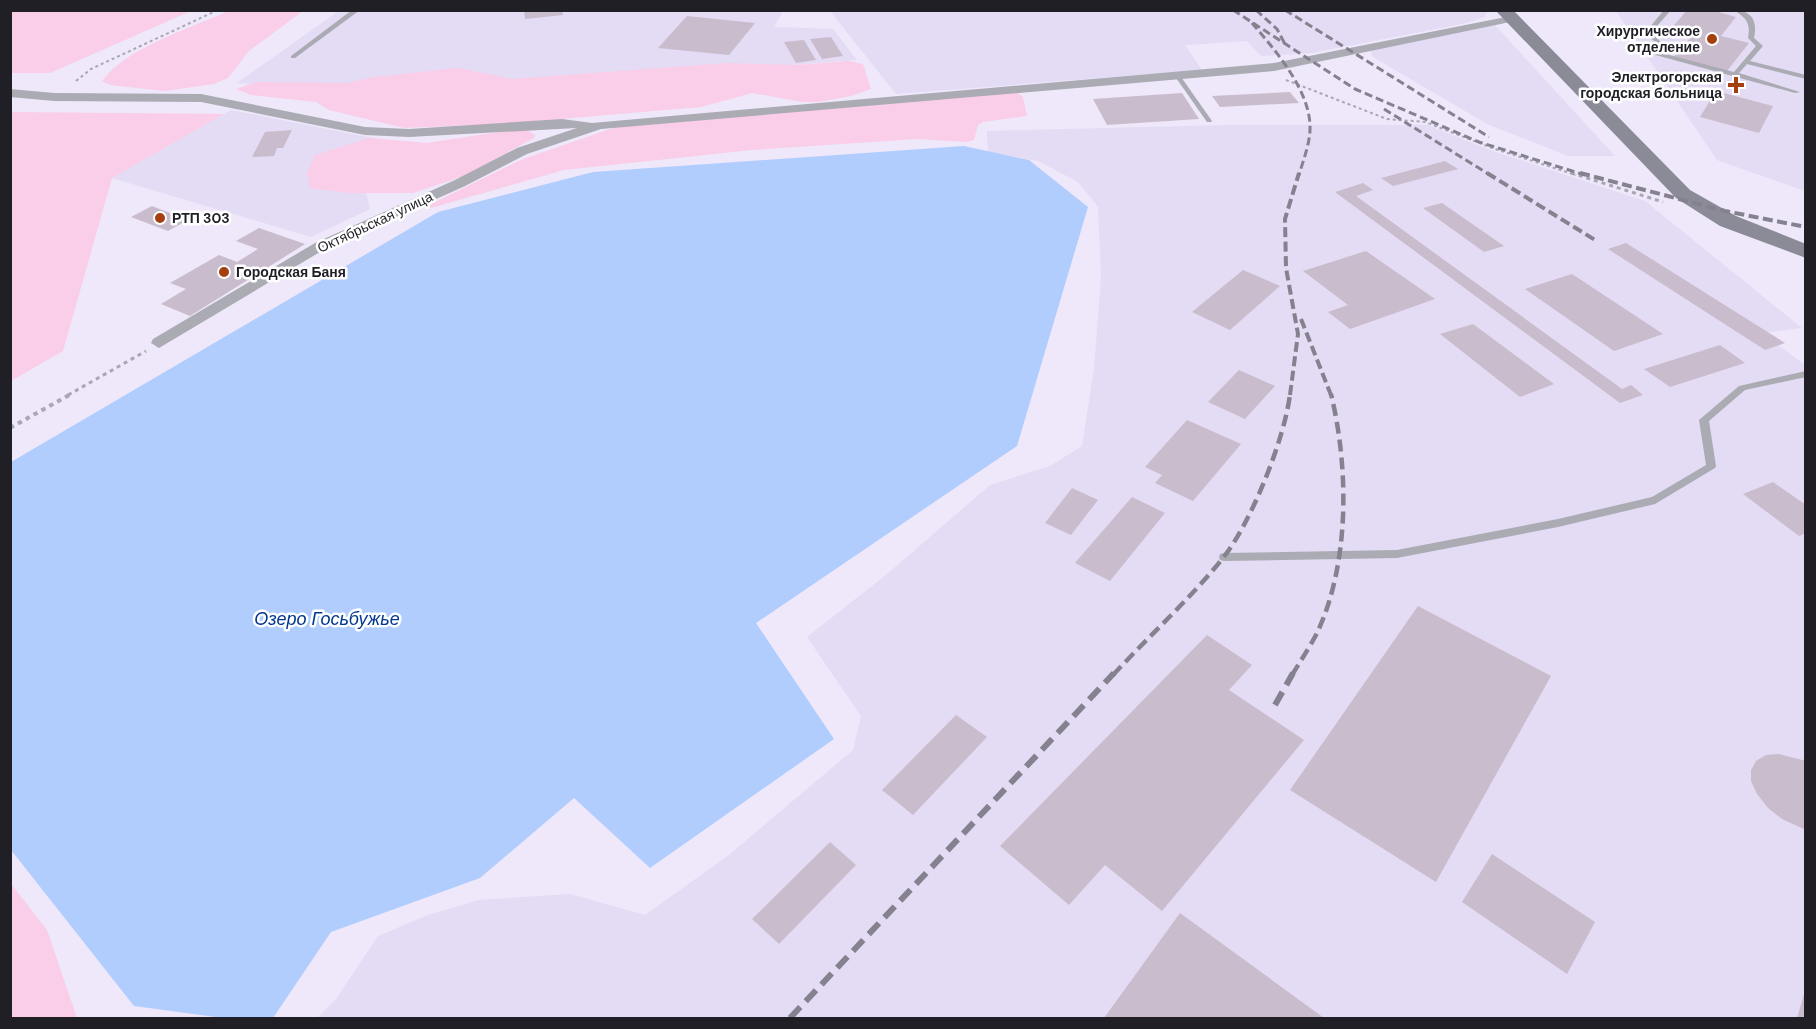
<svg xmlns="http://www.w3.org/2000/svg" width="1816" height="1029" font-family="'DM Sans',sans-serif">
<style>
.built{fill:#e4dbf5}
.green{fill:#facde8}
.water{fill:#b1cdfe}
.building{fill:#c9bccc}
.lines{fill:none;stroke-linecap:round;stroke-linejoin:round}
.path-far2{stroke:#aba6b5;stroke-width:2;stroke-dasharray:3 3;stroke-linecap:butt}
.path-far1{stroke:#aba6b5;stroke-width:3;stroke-dasharray:4 4;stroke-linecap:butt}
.path{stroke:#aba6b5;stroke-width:4;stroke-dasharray:4.5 4.5;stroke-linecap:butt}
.lane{fill:#aaabb3;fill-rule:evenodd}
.street{fill:#aaabb3;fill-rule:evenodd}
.secondary{fill:#8a8b97;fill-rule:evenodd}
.rail-far3{stroke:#85818e;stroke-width:3;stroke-dasharray:8 4;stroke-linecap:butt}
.rail-far2{stroke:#85818e;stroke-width:4;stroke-dasharray:10 4.5;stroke-linecap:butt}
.rail-far1{stroke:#85818e;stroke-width:4.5;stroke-dasharray:12 6;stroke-linecap:butt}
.rail{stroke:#85818e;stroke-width:6;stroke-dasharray:15 8;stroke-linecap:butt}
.poi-dot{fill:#a43f10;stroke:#fff;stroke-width:2}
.labels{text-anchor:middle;stroke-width:5;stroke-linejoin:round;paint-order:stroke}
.far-poi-label{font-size:14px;font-weight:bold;fill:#211f26;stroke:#fff;text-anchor:end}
.far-street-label{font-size:14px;fill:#211f26;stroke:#fff}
.water-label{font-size:18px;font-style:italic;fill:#033890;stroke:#fff}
</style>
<rect width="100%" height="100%" fill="#eee8fa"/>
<g class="built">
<polygon points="340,10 783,11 774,27 833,29 857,60 317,101 264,85 237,83"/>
<polygon points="830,11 1488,11 1484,17 1462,24 1311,53 1261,56 1247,41 1185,45 1202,70 896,94"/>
<polygon points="1616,11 1805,11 1805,191 1717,160"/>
<polygon points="1493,23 1615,156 1568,156 1487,124 1373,57 1370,50"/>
<polygon points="231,110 378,139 364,183 370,209 311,237 112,178"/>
<polygon points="1227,125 1427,125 1490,150 1645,201 1802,328 1762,333 1805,365 1805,1018 317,1018 336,999 378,936 428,915 479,900 570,894 645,915 729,855 853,750 861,716 807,637 886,575 990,485 1050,466 1082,446 1094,369 1101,278 1098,207 1078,182 1038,161 988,152 987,131"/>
</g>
<g class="green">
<polygon points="11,10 191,10 191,11 50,73 11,73"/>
<path d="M228,11H303L249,51L228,78L214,84L165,91L110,85L102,81C127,47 190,29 228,11Z"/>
<polygon points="849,61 863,64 871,89 851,96 818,102 802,102 752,93 701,107 502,124 404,128 329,110 316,102 251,95 236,89 256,82 347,83 375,77 458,68 512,79 727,63 796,65"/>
<polygon points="1015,91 1023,97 1027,116 983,122 978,125 974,140 967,142 917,139 752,150 564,170 431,208 423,208 523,159 625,124"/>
<polygon points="11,112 224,114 112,178 63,351 11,381"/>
<polygon points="518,129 526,129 535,135 534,138 464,176 413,193 350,193 310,188 307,174 315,155 370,138 427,143"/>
<polygon points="11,884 47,930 77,1018 11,1018"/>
</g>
<polygon class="water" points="964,146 1029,160 1088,207 1017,446 756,623 834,739 650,868 574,798 480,878 331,932 273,1018 223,1018 134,1006 11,850 11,462 438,212 593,172"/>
<g class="building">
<polygon points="524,10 562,10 563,15 525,19"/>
<polygon points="1687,10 1711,10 1736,17 1721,36 1749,43 1727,71 1674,57 1693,35 1671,29"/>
<polygon points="687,16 755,23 729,55 658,48"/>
<polygon points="831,37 843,56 822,59 810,39"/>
<polygon points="804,40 816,60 796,63 784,42"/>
<polygon points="1716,91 1773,106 1759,133 1700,117"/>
<polygon points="1290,92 1299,103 1220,107 1212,96"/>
<polygon points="1182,93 1199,119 1107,125 1093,99"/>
<polygon points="292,130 283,148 277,148 274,156 252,157 265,132"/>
<polygon points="1445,161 1458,169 1393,186 1381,178"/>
<polygon points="1363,183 1373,190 1356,196 1622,389 1631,385 1643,395 1620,403 1335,192"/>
<polygon points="1442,203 1504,246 1484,252 1423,208"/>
<polygon points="152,206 188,220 168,231 131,217"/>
<polygon points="259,228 305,244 190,316 161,304 186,289 170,283 219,255 237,262 258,249 236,241"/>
<polygon points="1626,243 1785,343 1765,350 1608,249"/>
<polygon points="1366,251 1435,299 1350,329 1328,312 1348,305 1303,271"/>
<polygon points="1243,270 1280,286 1230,330 1192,312"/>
<polygon points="1572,274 1663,334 1614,351 1525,289"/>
<polygon points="1473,324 1554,384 1520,397 1440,334"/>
<polygon points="1720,345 1745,363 1670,387 1644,369"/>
<polygon points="1239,370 1275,386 1245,419 1208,402"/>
<polygon points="1187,420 1241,444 1193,501 1155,483 1162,475 1145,467"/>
<polygon points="1773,482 1806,505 1806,533 1799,536 1743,494"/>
<polygon points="1072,488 1098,500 1071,535 1045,523"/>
<polygon points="1132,497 1165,513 1110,581 1075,563"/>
<polygon points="1418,606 1551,676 1436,882 1290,790"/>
<polygon points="1207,635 1252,665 1229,690 1304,740 1162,911 1105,865 1069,905 1000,846"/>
<polygon points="956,715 987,737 913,815 882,790"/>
<polygon points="1779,754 1806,761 1806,830 1782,819 1768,808 1757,794 1751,781 1751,770 1756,761 1766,755"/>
<polygon points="830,842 856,865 779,944 752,919"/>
<polygon points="1492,854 1595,922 1567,974 1462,902"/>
<polygon points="1180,913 1324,1018 1104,1018"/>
<polygon points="1805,991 1806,1018 1797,1018"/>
</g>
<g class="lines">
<g class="path-far2">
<polyline points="1286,80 1387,119 1425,122 1492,148 1576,175"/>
<polyline points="76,81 91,69 218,10"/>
</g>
<g class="path-far1">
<polyline points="1571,173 1663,202"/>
<polyline points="68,395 146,351"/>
</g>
<polyline class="path" points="10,428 71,394"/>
<g class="lane">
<polygon points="352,10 360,10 295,58 291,58 291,56"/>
<path d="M1664,10H1671L1651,33L1661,42L1658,52L1734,72L1756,46L1748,38C1751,23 1746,17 1733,10C1751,10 1758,20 1754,38L1763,46L1750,61L1806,75V79L1747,64L1739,73L1800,92L1795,93L1652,54L1655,42L1645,33Z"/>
<polygon points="1175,74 1179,74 1212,121 1211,122 1207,122 1174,75"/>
<polygon points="1806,371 1806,377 1745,390 1709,421 1716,466 1715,468 1655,504 1558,527 1397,558 1224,561 1220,560 1219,557 1220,554 1224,553 1397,550 1558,519 1652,497 1706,465 1699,420 1739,386"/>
</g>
<polygon class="street" points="1511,16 1517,19 1515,21 1274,71 601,129 527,154 465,186 325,249 159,348 151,343 153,339 315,243 455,180 517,148 577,128 409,137 365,135 201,102 54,101 10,97 10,89 54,93 201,94 365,127 409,129 562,119 592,123 1274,63"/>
<polygon class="secondary" points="1495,10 1513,10 1690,190 1736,216 1806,244 1806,258 1720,226 1676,198"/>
<g class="rail-far3">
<polyline points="1233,10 1355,89 1479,142 1585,175"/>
<polyline points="1256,10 1277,29 1286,46"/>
<polyline points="1285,10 1489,137"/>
<path d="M1252,23C1275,50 1311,91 1310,129C1310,143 1303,161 1299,175"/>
<polyline points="1384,109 1490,175"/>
</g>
<g class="rail-far2">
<polyline points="1487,173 1595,240"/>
<polyline points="1580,173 1725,211 1806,227"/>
<polyline points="1301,319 1331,395"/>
<polyline points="1290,395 1298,334 1286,268 1285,219 1299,173"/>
</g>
<g class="rail-far1">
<path d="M1113,675C1149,636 1190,599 1223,558C1251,523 1285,438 1290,394"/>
<path d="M1292,675C1300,662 1309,648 1316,635C1350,565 1349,468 1331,394"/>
</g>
<g class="rail">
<polyline points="1275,705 1293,673"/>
<polyline points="790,1018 1114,673"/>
</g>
</g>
<g class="poi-dot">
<circle cx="1712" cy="39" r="6"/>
<path d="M1733 76h6v6h6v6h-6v6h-6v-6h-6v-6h6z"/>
<circle cx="160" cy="218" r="6"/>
<circle cx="224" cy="272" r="6"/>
</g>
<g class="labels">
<g class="far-poi-label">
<text x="1700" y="36">Хирургическое<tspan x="1700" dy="16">отделение</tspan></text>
<text x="1722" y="82">Электрогорская<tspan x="1722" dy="16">городская больница</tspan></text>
<text x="172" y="223" text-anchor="start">РТП 303</text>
<text x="236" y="277" text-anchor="start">Городская Баня</text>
</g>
<g class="far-street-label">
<text transform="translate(375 222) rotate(-25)" y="5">Октябрьская улица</text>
</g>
<g class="water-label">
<text x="327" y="625">Озеро Госьбужье</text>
</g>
</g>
<rect width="1816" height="1029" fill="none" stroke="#211f26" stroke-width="24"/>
</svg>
